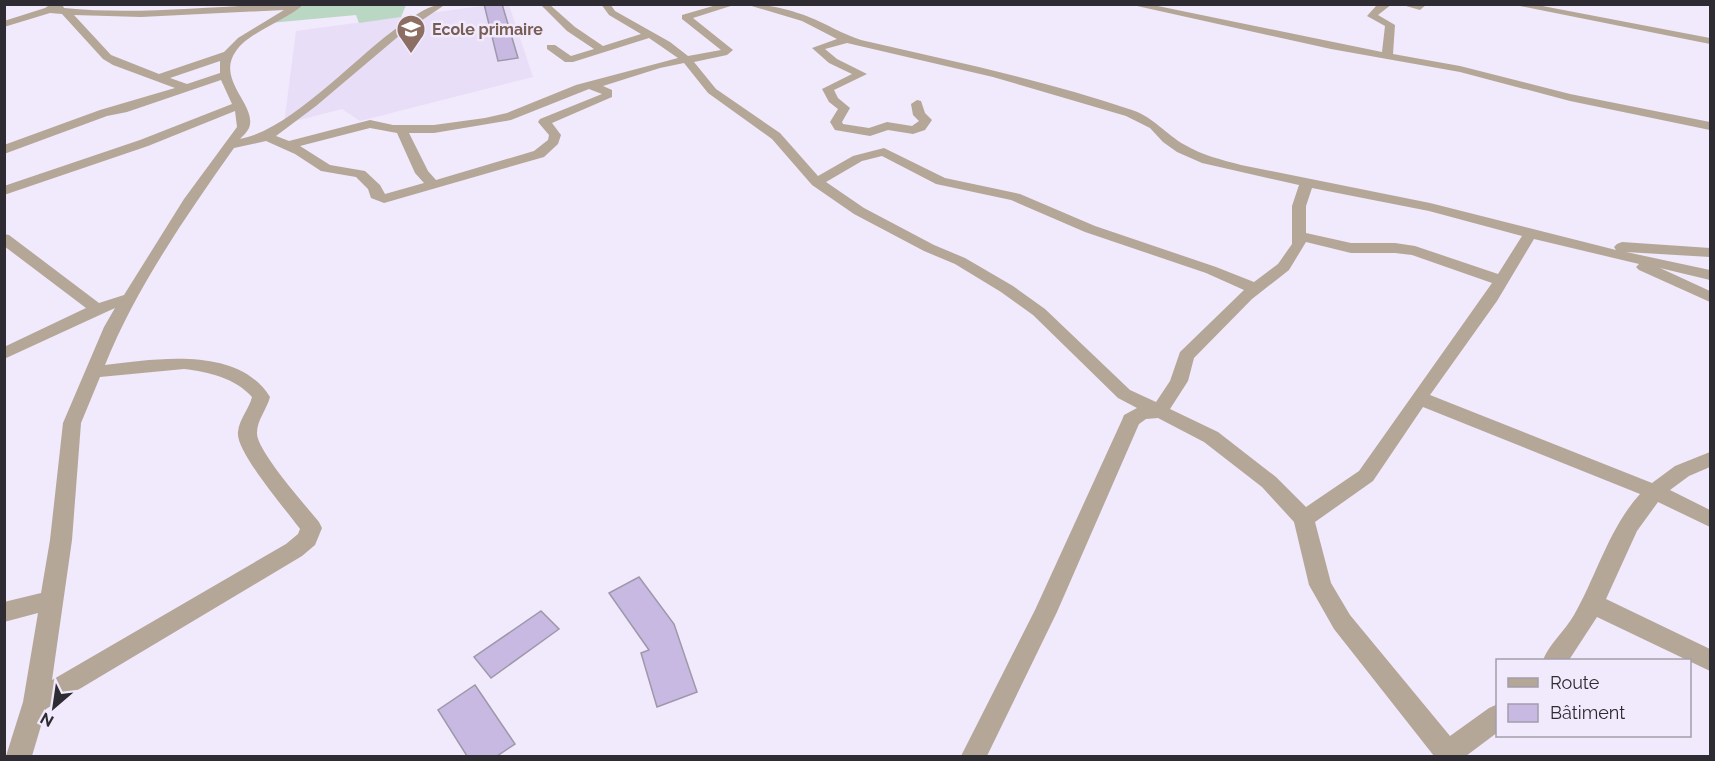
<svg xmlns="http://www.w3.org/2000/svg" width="1715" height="761" font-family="Raleway,sans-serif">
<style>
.built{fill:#e9def8}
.green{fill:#bad7c4}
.building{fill:#c8b9e2;stroke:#9e98a9;stroke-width:1.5}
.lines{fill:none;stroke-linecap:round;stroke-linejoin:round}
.minor{fill:#b4a797;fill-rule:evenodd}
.labels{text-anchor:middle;stroke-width:5;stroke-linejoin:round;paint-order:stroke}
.far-education-label{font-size:16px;font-weight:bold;fill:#785e54;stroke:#f1e9fc;text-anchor:start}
</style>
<rect width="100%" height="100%" fill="#f1e9fc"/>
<polygon class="built" points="489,5 509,5 533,77 360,121 342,109 284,124 296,31"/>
<polygon class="green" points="302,5 406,5 401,17 359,23 356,15 270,23"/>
<g class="building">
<polygon points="484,4 502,4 518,58 498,61"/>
<polygon points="639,577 674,624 697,692 657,707 641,653 649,650 609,593"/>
<polygon points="541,611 559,629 491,678 474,657"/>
<polygon points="475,685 515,744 497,756 467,756 438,710"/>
</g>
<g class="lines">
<g class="minor">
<path d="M51,4H62L64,8C144,16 224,4 304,4C286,21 250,31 236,51C215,80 258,106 249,128C247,132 243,136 240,139C291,130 356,56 401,25C416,15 429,4 446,4L400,35L316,106L276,136L289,141L370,120L393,125H434L485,118L507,113L576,85L678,58L649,38L573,62H565L547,49V45H555L571,56L594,49L567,31L540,4H549L575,27L603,46L641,34L609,15L601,4H610L615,11L670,42L688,56L721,50L682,19V15L720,4H737L693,18L733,50L727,55L694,62L716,89L780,133L818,176L853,156L884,148L945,178L1020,194L1095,226L1216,267L1254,282L1278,264L1292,244V206L1299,185L1202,163L1177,152L1163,142L1150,128L1126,116L993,77L847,43L825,49L837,59L867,74L834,90L838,98L850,108L842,122L843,124L869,128L887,122L912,126L919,121L913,115L911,104L917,100L921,101L925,113L932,120L925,130L913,134L888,130L870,136L835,130L830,122L838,109L829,102L822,89L852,74L829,63L812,48L837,39L802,21L745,4C766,4 789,9 809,17C827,24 842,34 861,40C952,61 1044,80 1132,110C1155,118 1165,134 1185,145C1202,155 1222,160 1241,165L1430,203L1616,250L1614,247L1617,244L1622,242L1710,248V257L1626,252L1710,270V280L1660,268L1710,291V302L1639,270L1636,267L1639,264L1534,239L1497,301L1430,395L1652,483L1675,466L1710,452V467L1689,476L1670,490L1710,510V527L1658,502L1637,531L1606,599L1710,649V671L1597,617L1569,660H1543C1549,644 1565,631 1574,615C1596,577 1609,528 1640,494L1423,407L1373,481L1315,522L1331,583L1350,615L1450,736L1489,708L1498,704V732L1466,756H1434L1334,629L1309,585L1294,522L1262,487L1204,442L1158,418L1146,419L1139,424L1057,612L987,756H961L1035,610L1122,420L1124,415L1137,408L1118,398L1033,315L1001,292L955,264L924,251L854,214L812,185L772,139L708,93L684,63L660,68L603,86L612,90V97L552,123L561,135L558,144L544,157L384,203L371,198L368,189L356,177L321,171L295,154L266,141L234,148C186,216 136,288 105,365C155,359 238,345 270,397C267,409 257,420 257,433C256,450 306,506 319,522L322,528L315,545L302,556L46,709L32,756H6L23,702L38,613L4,622V602L41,593L50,540L63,423L104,327L115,308L4,359V347L86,308L4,246V234L9,235L99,303L124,295L184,199L237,127L235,111L148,146L4,195V186L140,140L232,104L221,80L127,112L107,116L4,154V145L100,110L175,88L113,65L103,59L62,14L50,13L4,27V21L45,8ZM284,10L238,38L224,52L159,74L111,55L74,15L141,17ZM220,61V73L187,84L170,78ZM589,89L602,94L540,119L538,122L549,135L548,140L534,151L436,180L428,171L409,133H434L511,120ZM370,128L397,133L415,173L424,183L385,194L380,185L365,171L330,165L300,146ZM882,156L936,184L1011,200L1085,232L1206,273L1244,290L1180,352L1170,381L1156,402L1130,390L1045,309L1013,286L965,258L934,245L864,208L826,182L862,161ZM1312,188L1429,211L1522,236L1498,274L1415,246L1395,243H1351L1306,233V206ZM1306,242L1351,253H1395L1412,255L1492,283L1359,471L1306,507L1276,477L1218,432L1170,409L1188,381L1194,358L1252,299L1289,270ZM184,369C209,372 235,378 252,397C249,409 239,419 238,432C235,451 287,511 300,529L298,534L286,544L52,680L72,540L81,423L100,377Z"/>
<polygon points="1128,4 1148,4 1382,52 1385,26 1367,16 1376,6 1392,4 1378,15 1395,25 1393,54 1460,66 1570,94 1710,122 1710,130 1570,101 1460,72 1331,49"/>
<polygon points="1399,4 1427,4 1420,10"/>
<polygon points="1510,4 1532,4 1710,38 1710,44"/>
</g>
</g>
<defs>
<g id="school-pin" transform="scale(1.5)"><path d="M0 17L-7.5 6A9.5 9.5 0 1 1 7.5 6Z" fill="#8d6e63" stroke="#f1e9fc"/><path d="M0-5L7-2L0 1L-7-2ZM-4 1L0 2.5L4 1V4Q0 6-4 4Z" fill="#fff"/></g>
</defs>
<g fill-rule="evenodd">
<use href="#school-pin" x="411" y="29"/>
</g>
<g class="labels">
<g class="far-education-label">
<text x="432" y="35">Ecole primaire</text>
</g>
</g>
<rect width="1715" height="761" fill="none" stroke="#2e2b32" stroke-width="12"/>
<rect x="1496" y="659" width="195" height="78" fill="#f1e9fc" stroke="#a39dab" stroke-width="1.5"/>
<rect x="1508" y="678" width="30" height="9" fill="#b4a797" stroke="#a39dab" stroke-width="1.5"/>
<text x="1550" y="689" font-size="18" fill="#2e2b32">Route</text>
<rect x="1508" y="704" width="30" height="18" fill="#c8b9e2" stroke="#a39dab" stroke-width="1.5"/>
<text x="1550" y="719" font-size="18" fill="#2e2b32">Bâtiment</text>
<g transform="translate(54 707) rotate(209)" stroke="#f1e9fc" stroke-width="4.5" paint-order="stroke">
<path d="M0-4.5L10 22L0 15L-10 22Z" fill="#2e2b32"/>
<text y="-9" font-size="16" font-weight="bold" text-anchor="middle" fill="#2e2b32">N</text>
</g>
</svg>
